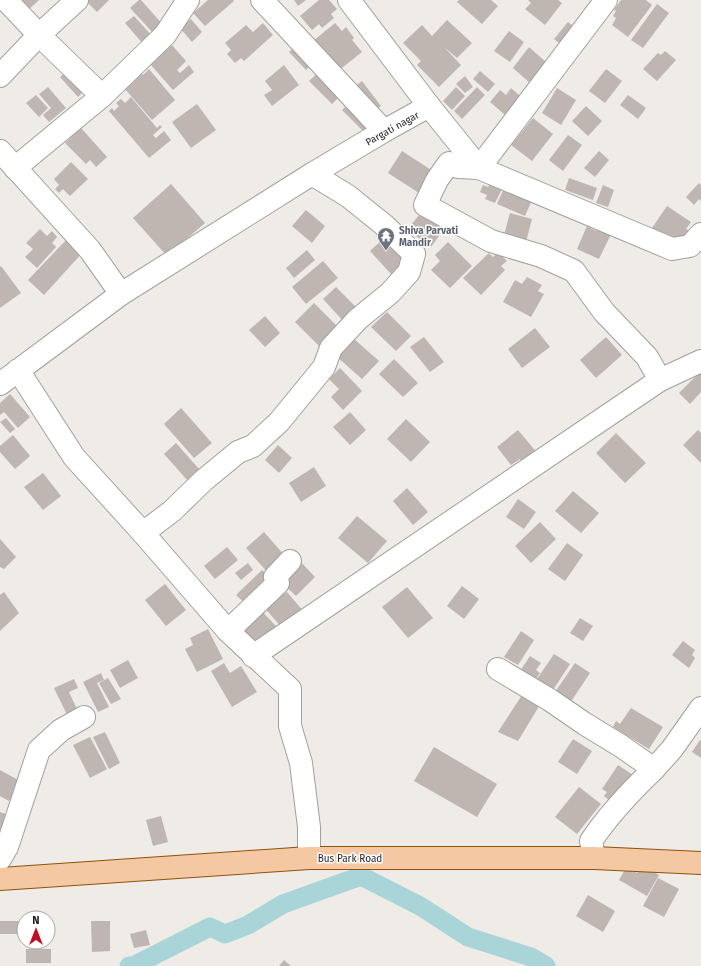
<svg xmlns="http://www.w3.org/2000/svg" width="701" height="966" font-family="'Fira Sans',sans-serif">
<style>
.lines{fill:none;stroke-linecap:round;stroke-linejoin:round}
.canal{stroke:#a9d5d9;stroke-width:19}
.building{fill:#bfb6b2}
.minor-casing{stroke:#a0a0a0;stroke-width:24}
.major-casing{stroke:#8f520a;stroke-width:24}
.minor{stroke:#fff;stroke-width:22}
.major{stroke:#f5c8a4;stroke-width:22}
.labels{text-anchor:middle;stroke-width:3;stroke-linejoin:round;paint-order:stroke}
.street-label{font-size:10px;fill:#1f1f1f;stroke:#fff}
.worship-label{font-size:10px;font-weight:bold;fill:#5b616d;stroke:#fff;text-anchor:start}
</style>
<rect width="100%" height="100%" fill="#efebe6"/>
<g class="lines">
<polyline class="canal" points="129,966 135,965 210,927 225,934 248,925 283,904 361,876 420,906 468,937 531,957 546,966"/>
</g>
<g class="building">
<polygon points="18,0 39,0 28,10"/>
<polygon points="85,0 109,0 97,12"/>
<polygon points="139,0 141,0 164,26 155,35 130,8"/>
<polygon points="208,0 233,0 234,1 205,26 193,13"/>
<polygon points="294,0 306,0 298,6"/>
<polygon points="319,0 329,0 337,9 331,14 334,18 322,28 319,24 312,30 300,16"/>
<polygon points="459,0 491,0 498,6 482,24 457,2"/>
<polygon points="528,0 558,0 562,3 545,25 525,9 531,3"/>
<polygon points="621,0 646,0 652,5 628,37 612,25 616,18 613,16 616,11 614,10"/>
<polygon points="657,4 669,13 643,48 631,40"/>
<polygon points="134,16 153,37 144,45 125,23"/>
<polygon points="191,19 202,32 192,42 180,28"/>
<polygon points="447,20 472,43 457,58 444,47 461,65 439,87 417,65 421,61 403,43 422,25 432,36"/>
<polygon points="568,22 578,30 564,47 554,39"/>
<polygon points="263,23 273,35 244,61 241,58 235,63 227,54 231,50 225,43 246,25 253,32"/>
<polygon points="335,23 342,31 346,27 354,38 352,40 362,52 338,71 313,41"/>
<polygon points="509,31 524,42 510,62 494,51"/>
<polygon points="298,43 315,61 306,70 289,52"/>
<polygon points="172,45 186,61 177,70 180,73 189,65 194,72 173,90 150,64"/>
<polygon points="529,47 547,63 530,83 513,68"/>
<polygon points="665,51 676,60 657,81 643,69 658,53 661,55"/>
<polygon points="284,65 299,85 272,106 264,95 272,90 265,81"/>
<polygon points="149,69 175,100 152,120 125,89 134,82 132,79 141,72 143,75"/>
<polygon points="606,69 622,81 605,103 589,91"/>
<polygon points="68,70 86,89 78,97 60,77"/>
<polygon points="320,71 343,93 332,104 309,81"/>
<polygon points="480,71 495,84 488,92 473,79"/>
<polygon points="465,76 473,87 465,93 456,84"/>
<polygon points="362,81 381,106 371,113 353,88"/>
<polygon points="48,87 66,108 49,122 43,115 51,108 39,94"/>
<polygon points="456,87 465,96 452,110 443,101"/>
<polygon points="477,87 485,95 462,119 454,111"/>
<polygon points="511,88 527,102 511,120 490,102 500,90 506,95"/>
<polygon points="557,88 576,100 561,125 542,113"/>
<polygon points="36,95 48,108 39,117 26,103"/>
<polygon points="628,95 646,108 638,119 620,105"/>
<polygon points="131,97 157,128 160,125 162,127 153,135 156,138 164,131 171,140 149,158 109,111 112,108 114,111 119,106 116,103 121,99 125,103"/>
<polygon points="350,102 373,126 365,133 342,110"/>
<polygon points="197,104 216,130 191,148 172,122"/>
<polygon points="586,106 602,121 588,136 572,121"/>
<polygon points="533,118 553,134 532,161 511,145"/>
<polygon points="81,128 107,157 96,167 90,160 86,164 65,143"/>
<polygon points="568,135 582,145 563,171 549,160"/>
<polygon points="402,151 436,173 422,195 388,173"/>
<polygon points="599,151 609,160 595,177 584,168"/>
<polygon points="71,162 88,179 70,196 63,189 59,193 55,189 59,185 54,179"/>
<polygon points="569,178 597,188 593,200 565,190"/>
<polygon points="699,183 701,185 701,201 699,199 694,205 686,197"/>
<polygon points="171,184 205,223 167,256 133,218"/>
<polygon points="490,184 502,189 495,203 485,199 487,195 480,192 483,185 488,187"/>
<polygon points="603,185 614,190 608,207 596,203"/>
<polygon points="505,186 533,198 525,216 497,204"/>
<polygon points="667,206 691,222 686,229 690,231 676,243 652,228"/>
<polygon points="306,210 325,226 312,243 292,226"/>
<polygon points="421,213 444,229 431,247 416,236 419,233 410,226"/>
<polygon points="510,213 532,219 526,242 504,235"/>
<polygon points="601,222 614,228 599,259 577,249 587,226 596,231"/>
<polygon points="40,229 47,236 52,231 57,237 52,243 56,247 37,268 25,257 33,249 26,243"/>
<polygon points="69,237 84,251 44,295 28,280"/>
<polygon points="384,238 405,261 391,274 370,251"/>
<polygon points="448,242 472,266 450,288 431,270 440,261 435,255"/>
<polygon points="307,250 315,260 294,278 286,268"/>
<polygon points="498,252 507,261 501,266 505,270 481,295 463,278 489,253 493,257"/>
<polygon points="323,261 338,278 306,304 292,287"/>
<polygon points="1,266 21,293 0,308 0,267"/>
<polygon points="527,277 542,285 538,291 544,294 531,317 503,302 515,280 522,284"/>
<polygon points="336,287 360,311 346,324 323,299"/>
<polygon points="314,303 339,328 320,347 295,322"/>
<polygon points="387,312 411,336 396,351 371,327"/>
<polygon points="265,316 280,333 265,347 249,330"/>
<polygon points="535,328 550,347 522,368 508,349"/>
<polygon points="424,337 444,362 430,372 410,347"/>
<polygon points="606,337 622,355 596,378 580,360"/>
<polygon points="353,338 379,361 362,379 336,356"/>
<polygon points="394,359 418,383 403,397 379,374"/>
<polygon points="340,368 362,391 343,410 331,397 339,389 329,379"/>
<polygon points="701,371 701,392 690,404 679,393"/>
<polygon points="10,394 30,417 18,428 4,412 0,415 0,403"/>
<polygon points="181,408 212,443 194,458 164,424"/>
<polygon points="350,412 366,430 350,445 333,427"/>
<polygon points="6,418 15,429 10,433 0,422"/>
<polygon points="406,419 430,442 411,462 387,439"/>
<polygon points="518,430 538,454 525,465 520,459 511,465 497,447"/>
<polygon points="698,430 701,433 701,463 683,445"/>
<polygon points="616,433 646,463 625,483 596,453"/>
<polygon points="13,435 30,456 15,469 0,452 0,446"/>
<polygon points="176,443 200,470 188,481 164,454"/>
<polygon points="278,445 292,458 279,473 265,460"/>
<polygon points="314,467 326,486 301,502 289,483"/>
<polygon points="43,473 61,496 43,510 24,487"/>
<polygon points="407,488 428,512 413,525 393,501"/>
<polygon points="573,491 599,513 581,533 555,511"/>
<polygon points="518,499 536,512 524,529 506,517"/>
<polygon points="357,516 387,541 368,563 338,538"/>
<polygon points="540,522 556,539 531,563 515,546"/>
<polygon points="264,532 286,557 268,573 246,548"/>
<polygon points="0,539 16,557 4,569 0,567"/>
<polygon points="567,543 583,555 565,581 548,569"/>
<polygon points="227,547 238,560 215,579 204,566"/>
<polygon points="299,560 315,577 296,596 279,580"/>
<polygon points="248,563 253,570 241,580 235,573"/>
<polygon points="262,570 275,583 250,608 236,595"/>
<polygon points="165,584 186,610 166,626 145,600"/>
<polygon points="278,586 284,594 287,592 304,612 283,629 262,605"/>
<polygon points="462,586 479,599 464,619 447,606"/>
<polygon points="407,587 433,618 408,638 382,607"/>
<polygon points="4,592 19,613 0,631 0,595"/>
<polygon points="257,606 276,626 252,649 233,629"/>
<polygon points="580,618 593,626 583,641 570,633"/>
<polygon points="208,629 223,659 197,672 185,649 193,645 190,638"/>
<polygon points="521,631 534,640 518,665 504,657"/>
<polygon points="683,641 695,650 692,655 695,658 689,668 672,655"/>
<polygon points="554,654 570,664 553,690 537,679"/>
<polygon points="530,656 541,663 536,670 540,673 535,681 520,671"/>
<polygon points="128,660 138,678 120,688 110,670"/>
<polygon points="224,663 230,673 241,666 257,692 232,707 211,671"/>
<polygon points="575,663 590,673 568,706 553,695"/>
<polygon points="101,673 104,680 97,683 109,707 98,712 83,682"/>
<polygon points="108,678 121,699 111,704 99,683"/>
<polygon points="74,679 78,688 69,692 80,716 70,721 54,688"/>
<polygon points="524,692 541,703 518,741 498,732"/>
<polygon points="631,708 663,727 649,749 613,727 616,721 620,724"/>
<polygon points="105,732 120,763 109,769 93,737"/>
<polygon points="90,737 107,769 90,778 73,745"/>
<polygon points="573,739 592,751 577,774 558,762"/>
<polygon points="700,740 701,741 701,758 692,752"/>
<polygon points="434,747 497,784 477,817 414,781"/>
<polygon points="618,765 633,775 615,800 611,797 609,800 604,796 607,792 602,789"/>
<polygon points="0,770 20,781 9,801 0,796"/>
<polygon points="579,787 601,804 577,834 555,817"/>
<polygon points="0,812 6,814 1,833 0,833"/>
<polygon points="161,816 168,842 153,846 146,820"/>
<polygon points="642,865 659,875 647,896 619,880 626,868 637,873"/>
<polygon points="658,878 679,889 664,917 643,906"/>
<polygon points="588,895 615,911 603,932 576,916"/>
<polygon points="34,917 51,917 51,941 48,941 48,918 34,918"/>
<rect x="0" y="921" width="24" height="13"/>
<polygon points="91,921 110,921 110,951 92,952"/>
<polygon points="146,930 150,945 134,948 130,934"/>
<rect x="26" y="949" width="25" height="14"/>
<polygon points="284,960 291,966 279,966"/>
</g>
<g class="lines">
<g class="minor-casing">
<g id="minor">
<polyline points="6,0 39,35 102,96"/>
<polyline points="262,0 384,131"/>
<polyline points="349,0 429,106"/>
<polyline points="606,0 479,168 458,167 449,163 437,180 425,205 491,241 541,256 574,271 604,312 647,357 660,380"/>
<polyline points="0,76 39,35 77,0"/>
<polyline points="0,151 90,250 121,294"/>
<polyline points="15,168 102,96 165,35 188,0"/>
<polyline points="18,370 74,457 143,533 228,631 290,689 290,726 301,763 309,827 309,858"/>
<polyline points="0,384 121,294 312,174 384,131 429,106 479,168 672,249 690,246 701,234"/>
<polyline points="143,533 172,511 204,480 238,452 253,446 279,422 324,367 331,348 358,319 390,293 409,272 414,254 384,225 348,196 312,174"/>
<polyline points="228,631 278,583 275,577 290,561"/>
<polyline points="253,656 660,380 701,361"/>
<path d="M498,669L550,700L585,724L621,746L654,769C631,791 609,814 591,841L594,858"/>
<polyline points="654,769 672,749 701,708"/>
<polyline points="0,859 7,847 39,750 61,730 84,717"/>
</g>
</g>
<g class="major-casing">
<polyline id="major" points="0,879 309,858 594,858 701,863"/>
</g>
<use href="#minor" class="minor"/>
<use href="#major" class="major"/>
</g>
<defs>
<g id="temple-pin" transform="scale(0.9)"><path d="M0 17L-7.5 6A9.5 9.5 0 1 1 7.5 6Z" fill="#6b7280" stroke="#fff"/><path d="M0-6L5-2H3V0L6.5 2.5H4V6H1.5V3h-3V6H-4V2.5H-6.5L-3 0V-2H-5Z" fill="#fff"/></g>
</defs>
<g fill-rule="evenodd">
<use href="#temple-pin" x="386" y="236"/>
</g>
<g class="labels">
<g class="street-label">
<text transform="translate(392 128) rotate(-29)" y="4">Pargati nagar</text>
<text x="350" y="862">Bus Park Road</text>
</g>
<g class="worship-label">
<text x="399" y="234">Shiva Parvati<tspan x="399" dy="12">Mandir</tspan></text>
</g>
</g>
<g transform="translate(36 930)"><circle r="19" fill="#ffffff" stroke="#a5a5a5"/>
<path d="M0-3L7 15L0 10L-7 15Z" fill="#c00e25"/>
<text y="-6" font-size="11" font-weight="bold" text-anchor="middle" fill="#1f1f1f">N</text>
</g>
</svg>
